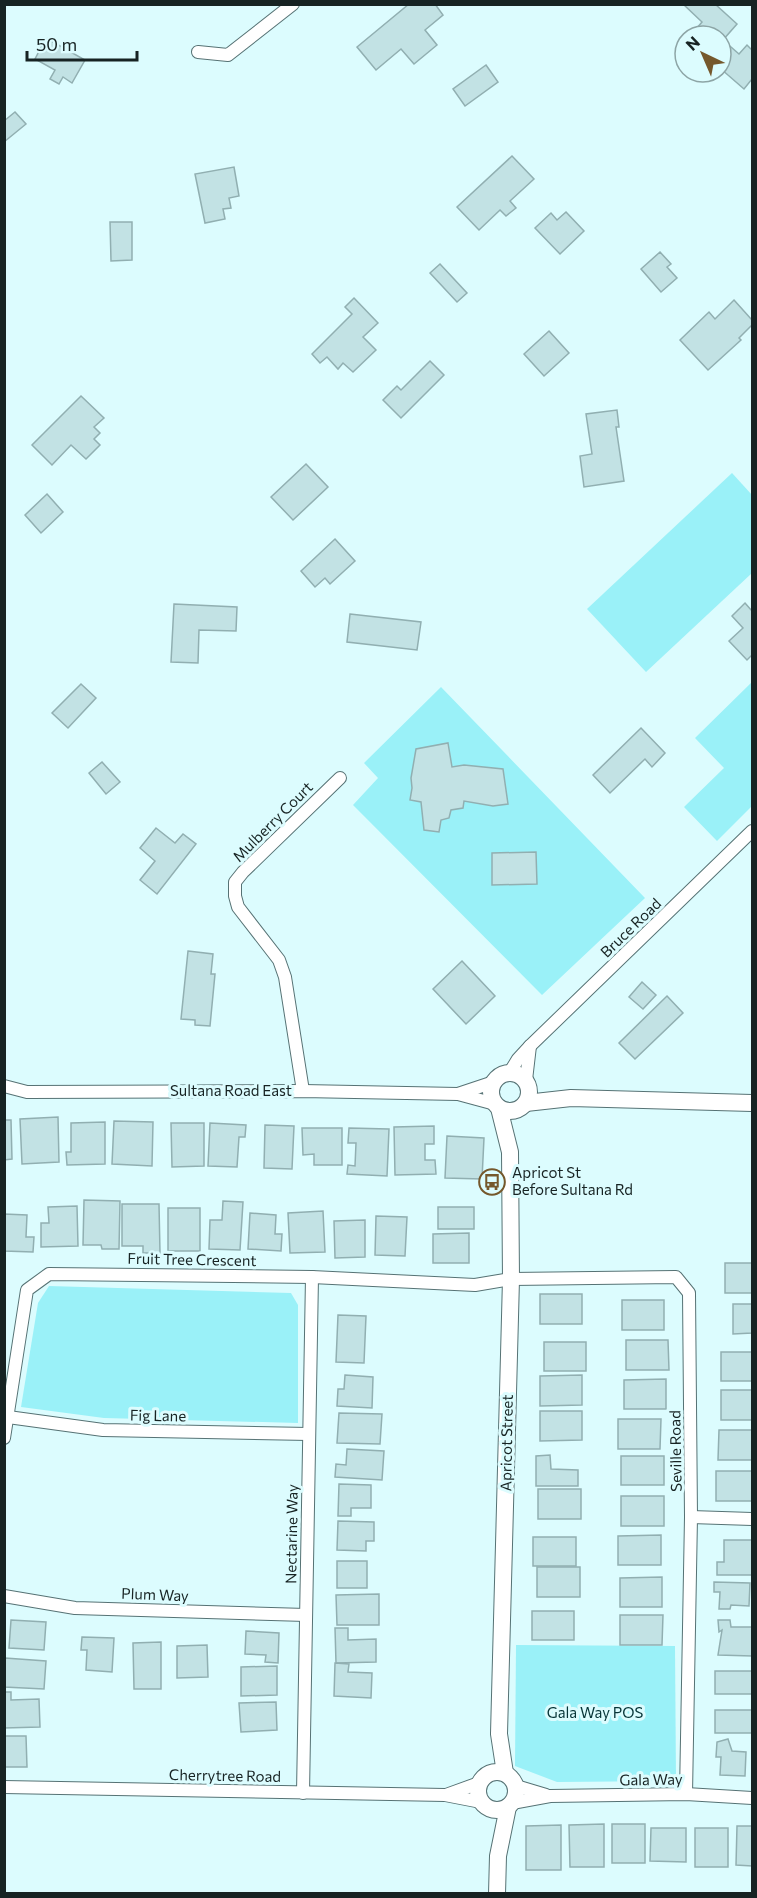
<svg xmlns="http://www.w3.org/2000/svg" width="757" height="1898" font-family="Commissioner,sans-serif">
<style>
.green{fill:#9af1f8}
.building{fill:#c2e2e4;stroke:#91afb1;stroke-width:1.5}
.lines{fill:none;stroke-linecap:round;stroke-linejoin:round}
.street-casing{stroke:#567274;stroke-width:14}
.secondary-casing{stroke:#567274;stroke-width:18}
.street{stroke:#fff;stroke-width:12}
.secondary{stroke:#fff;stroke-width:16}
.labels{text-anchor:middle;stroke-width:6;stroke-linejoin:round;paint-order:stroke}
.street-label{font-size:15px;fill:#172323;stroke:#dcfcfe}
.poi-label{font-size:15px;fill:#172323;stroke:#dcfcfe;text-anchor:start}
.park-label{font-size:15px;fill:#063437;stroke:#dcfcfe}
</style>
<rect width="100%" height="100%" fill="#dcfcfe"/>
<g class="green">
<polygon points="732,473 752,495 752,573 646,672 587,609"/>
<polygon points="752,682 752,806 717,841 684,807 724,768 695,738"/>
<polygon points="441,687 645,898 542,995 353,805 378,778 364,763"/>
<polygon points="49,1286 291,1293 298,1305 298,1423 104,1418 21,1407 38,1303"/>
<polygon points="516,1645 675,1646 676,1781 557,1782 515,1766"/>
</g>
<g class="building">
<polygon points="409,4 435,4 443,15 425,30 437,45 414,64 401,49 376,70 357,47"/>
<polygon points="683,4 715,4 737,24 723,40 739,54 747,45 752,50 752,79 744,89 721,69 721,36 707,36 697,28 702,22"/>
<polygon points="46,38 85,60 72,83 63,77 59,84 50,79 55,70 35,59"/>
<polygon points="486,65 498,82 465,106 453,89"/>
<polygon points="15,112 26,124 4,142 4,121"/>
<polygon points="512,156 534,179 510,201 516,208 506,216 500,210 479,230 457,207"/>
<polygon points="234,167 239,196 229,198 231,208 223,209 225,219 205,223 195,174"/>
<polygon points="566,212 584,231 560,254 535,228 551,213 557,220"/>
<polygon points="110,222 132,222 132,260 111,261"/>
<polygon points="660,252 671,264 667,267 677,278 661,292 641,269"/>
<polygon points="440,264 467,293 457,302 430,273"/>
<polygon points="354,298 378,323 363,337 376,350 353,372 343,363 338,369 327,357 320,363 312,354 352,314 345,307"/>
<polygon points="734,300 752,320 752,325 739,338 741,340 708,370 680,340 709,312 715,319"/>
<polygon points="549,331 569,353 544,376 524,354"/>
<polygon points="430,361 444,375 401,418 383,400 397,386 401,390"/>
<polygon points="81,396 104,418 94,427 100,433 94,439 100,445 86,459 71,445 52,465 32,445"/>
<polygon points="617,410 619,427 616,427 624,481 584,487 580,456 592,454 586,414"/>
<polygon points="306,464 328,487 293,520 271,497"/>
<polygon points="47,494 63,512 41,533 25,515"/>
<polygon points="335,539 355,561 330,584 325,578 315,587 301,571"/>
<polygon points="745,603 752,611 752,655 747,660 729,641 743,628 732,616"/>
<polygon points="174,604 237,607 236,631 199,630 198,663 171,662"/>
<polygon points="350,614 421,622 417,650 347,642"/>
<polygon points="81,684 96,698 68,728 52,713"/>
<polygon points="641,728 665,753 652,767 645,759 610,793 593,775"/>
<polygon points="448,743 452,767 464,765 503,769 508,804 493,806 464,801 463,808 451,810 449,818 441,820 439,832 424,830 421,802 410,800 412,788 411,778 416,749"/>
<polygon points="102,762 120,782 106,794 89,773"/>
<polygon points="156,828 175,843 183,834 196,844 157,894 140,880 155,861 140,848"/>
<polygon points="536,852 537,884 492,885 492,853"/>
<polygon points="188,951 213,954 211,974 215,974 210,1026 195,1025 195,1020 181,1019"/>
<polygon points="462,961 495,996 466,1024 433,989"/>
<polygon points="642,982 656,995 643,1009 629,997"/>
<polygon points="667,996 683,1013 635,1059 619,1043"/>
<polygon points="58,1117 59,1162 22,1164 20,1119"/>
<polygon points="4,1120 11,1120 12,1159 4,1160"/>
<polygon points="114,1121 153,1122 152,1166 112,1164"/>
<polygon points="105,1122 105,1164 67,1165 66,1152 71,1152 71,1123"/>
<polygon points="171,1123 204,1123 204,1166 172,1167"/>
<polygon points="210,1123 246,1125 245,1137 239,1137 237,1167 208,1166"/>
<polygon points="265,1125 294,1126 292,1169 264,1168"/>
<polygon points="434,1126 434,1144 425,1144 425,1160 435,1160 436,1174 395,1175 394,1127"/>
<polygon points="302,1128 342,1128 342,1165 314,1165 314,1154 303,1155"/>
<polygon points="349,1128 389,1129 387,1176 347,1174 348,1165 355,1166 356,1143 348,1143"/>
<polygon points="447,1136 484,1138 482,1179 445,1178"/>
<polygon points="84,1200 120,1201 119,1249 102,1249 101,1245 83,1245"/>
<polygon points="223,1201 243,1202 240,1250 209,1249 210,1220 222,1220"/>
<polygon points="122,1204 159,1204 160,1253 143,1253 143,1246 122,1246"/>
<polygon points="77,1206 78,1246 41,1247 41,1223 49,1223 48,1207"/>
<rect x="438" y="1207" width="36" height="22"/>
<rect x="168" y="1208" width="32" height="43"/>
<polygon points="323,1211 325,1252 290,1253 288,1213"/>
<polygon points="250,1213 276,1215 275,1234 282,1234 281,1251 248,1249"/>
<polygon points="4,1214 27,1215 26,1237 34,1237 33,1252 4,1251"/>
<polygon points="376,1216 407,1217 405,1256 375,1255"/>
<polygon points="365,1220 365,1257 335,1258 334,1221"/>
<polygon points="469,1233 469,1263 433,1263 433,1234"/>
<rect x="725" y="1263" width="27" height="30"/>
<rect x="540" y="1294" width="42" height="30"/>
<rect x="622" y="1300" width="42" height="30"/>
<polygon points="733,1304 752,1304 752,1333 733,1334"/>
<polygon points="338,1315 366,1316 364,1363 336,1362"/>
<polygon points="626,1340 668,1340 669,1370 626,1370"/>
<rect x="544" y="1342" width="42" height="29"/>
<rect x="721" y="1352" width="31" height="29"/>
<polygon points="345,1375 373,1377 372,1408 337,1406 338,1389 344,1389"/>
<polygon points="582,1375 582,1405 540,1406 540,1376"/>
<polygon points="666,1379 666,1409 624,1409 624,1380"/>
<rect x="721" y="1390" width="31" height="30"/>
<polygon points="540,1411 582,1411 582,1440 540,1441"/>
<polygon points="339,1413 382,1414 380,1444 337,1443"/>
<polygon points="618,1419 661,1419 660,1449 618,1449"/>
<polygon points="719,1430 752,1430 752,1460 718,1460"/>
<polygon points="347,1449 384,1451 382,1480 335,1477 336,1464 346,1465"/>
<polygon points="550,1455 551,1469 578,1470 578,1486 536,1486 536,1456"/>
<rect x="621" y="1456" width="43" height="29"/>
<rect x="716" y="1471" width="36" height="30"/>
<polygon points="339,1484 371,1485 371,1508 351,1508 351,1516 338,1516"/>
<rect x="538" y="1489" width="43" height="30"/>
<rect x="621" y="1496" width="43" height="30"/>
<polygon points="338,1521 374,1522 374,1541 366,1541 366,1551 337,1550"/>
<polygon points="661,1535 661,1565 618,1565 618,1536"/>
<rect x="533" y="1537" width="43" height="29"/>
<polygon points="724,1540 752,1540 752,1575 717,1575 717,1562 724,1562"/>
<rect x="337" y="1561" width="30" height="27"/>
<rect x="537" y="1567" width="43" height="30"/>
<polygon points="662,1577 662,1607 620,1607 620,1578"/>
<polygon points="714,1582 750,1583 749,1606 731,1605 730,1609 719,1609 720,1592 714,1592"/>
<polygon points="379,1594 379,1625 337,1625 336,1595"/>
<rect x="532" y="1611" width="42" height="29"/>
<polygon points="620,1615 663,1615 662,1645 620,1645"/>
<polygon points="11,1620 46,1622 44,1650 9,1648"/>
<polygon points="718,1620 730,1620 731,1627 752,1627 752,1656 718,1655 722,1630 719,1632"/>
<polygon points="335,1628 348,1628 348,1640 376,1639 376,1662 336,1663"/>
<polygon points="246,1631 279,1633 278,1663 265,1662 266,1655 245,1654"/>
<polygon points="82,1637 114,1638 112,1672 86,1670 87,1650 81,1650"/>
<polygon points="161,1642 161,1689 134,1689 133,1643"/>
<polygon points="207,1645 208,1677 177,1678 177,1646"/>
<polygon points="5,1658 46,1661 44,1689 4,1687"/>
<polygon points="335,1663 349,1664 348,1672 372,1673 371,1698 334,1696"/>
<polygon points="277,1666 277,1695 241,1696 241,1667"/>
<rect x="715" y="1671" width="37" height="23"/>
<polygon points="4,1692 11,1692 11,1700 39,1699 40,1727 4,1728"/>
<polygon points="276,1702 277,1730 241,1732 239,1703"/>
<rect x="715" y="1710" width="37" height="23"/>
<polygon points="4,1736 26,1736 27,1767 4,1767"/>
<polygon points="728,1739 732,1751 746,1752 745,1776 720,1775 721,1757 716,1757 717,1742"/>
<polygon points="604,1824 604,1867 570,1867 569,1825"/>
<rect x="612" y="1824" width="33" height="39"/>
<polygon points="561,1825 561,1870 526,1870 526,1826"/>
<polygon points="737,1826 752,1826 752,1866 736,1865"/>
<polygon points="651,1828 686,1828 686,1862 650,1861"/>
<rect x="695" y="1828" width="33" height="39"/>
</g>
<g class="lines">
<g class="street-casing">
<g id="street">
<polyline points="198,52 228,55 293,4"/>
<polyline points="510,1072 518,1059 530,1046 752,831"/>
<polyline points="526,1080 530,1046"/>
<polyline points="4,1086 27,1092 303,1091 458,1094 495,1104"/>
<polyline points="303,1091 285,977 279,960 238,907 235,896 235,882 243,872 340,778"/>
<polyline points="458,1094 494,1082"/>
<polyline points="8,1417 103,1430 309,1434"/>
<polyline points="4,1438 27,1290 49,1274 312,1277 475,1285 511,1279 676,1277 689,1293 691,1517 686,1794"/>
<polyline points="691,1517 752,1519"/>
<polyline points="4,1596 75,1608 306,1615"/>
<polyline points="516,1786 546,1795"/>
<polyline points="4,1787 445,1795 481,1802"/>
<polyline points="303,1793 312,1277"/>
<polyline points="446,1795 479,1783"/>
<polyline points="512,1803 550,1796 686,1794 752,1798"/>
</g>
</g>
<g class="secondary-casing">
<g id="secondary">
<circle cx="510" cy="1092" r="19"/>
<polyline points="526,1103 571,1098 752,1103"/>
<polyline points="499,1108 510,1152 511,1279 499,1734 505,1773"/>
<circle cx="497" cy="1791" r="19"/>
<polyline points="497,1894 498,1856 508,1807"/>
</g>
</g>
<use href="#street" class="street"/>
<use href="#secondary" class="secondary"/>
</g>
<defs>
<g id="bus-ring" transform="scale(1.35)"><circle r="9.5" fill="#dcfcfe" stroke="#75582c" stroke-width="1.5"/><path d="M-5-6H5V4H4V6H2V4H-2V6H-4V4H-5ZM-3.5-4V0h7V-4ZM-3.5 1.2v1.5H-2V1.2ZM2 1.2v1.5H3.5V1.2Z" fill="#75582c"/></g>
</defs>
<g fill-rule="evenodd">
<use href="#bus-ring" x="492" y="1182"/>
</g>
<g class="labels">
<g class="street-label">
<text transform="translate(273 822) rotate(-45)" y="5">Mulberry Court</text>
<text transform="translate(631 928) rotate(-44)" y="5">Bruce Road</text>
<text x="231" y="1096">Sultana Road East</text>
<text transform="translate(192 1260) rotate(1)" y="5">Fruit Tree Crescent</text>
<text transform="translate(158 1416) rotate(1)" y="5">Fig Lane</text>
<text transform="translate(507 1443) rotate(-89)" y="5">Apricot Street</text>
<text transform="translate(676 1451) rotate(-91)" y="5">Seville Road</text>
<text transform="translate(292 1534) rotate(-89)" y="5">Nectarine Way</text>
<text transform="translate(155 1595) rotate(2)" y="5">Plum Way</text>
<text transform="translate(225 1776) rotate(1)" y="5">Cherrytree Road</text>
<text transform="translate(651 1780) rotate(-1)" y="5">Gala Way</text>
</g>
<g class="poi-label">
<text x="512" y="1178">Apricot St<tspan x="512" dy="17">Before Sultana Rd</tspan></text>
</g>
<g class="park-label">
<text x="595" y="1718">Gala Way POS</text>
</g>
</g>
<rect width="757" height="1898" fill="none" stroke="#172323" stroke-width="12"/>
<g transform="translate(703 54) rotate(316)"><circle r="28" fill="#dcfcfe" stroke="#8da5a6" stroke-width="1.5"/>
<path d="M0-4.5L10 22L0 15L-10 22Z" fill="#75582c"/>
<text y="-9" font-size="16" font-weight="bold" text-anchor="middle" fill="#172323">N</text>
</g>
<path d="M27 51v9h110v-9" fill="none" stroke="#172323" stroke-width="3"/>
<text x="36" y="51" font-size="18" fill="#172323" stroke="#dcfcfe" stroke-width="4.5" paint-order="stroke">50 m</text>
</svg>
